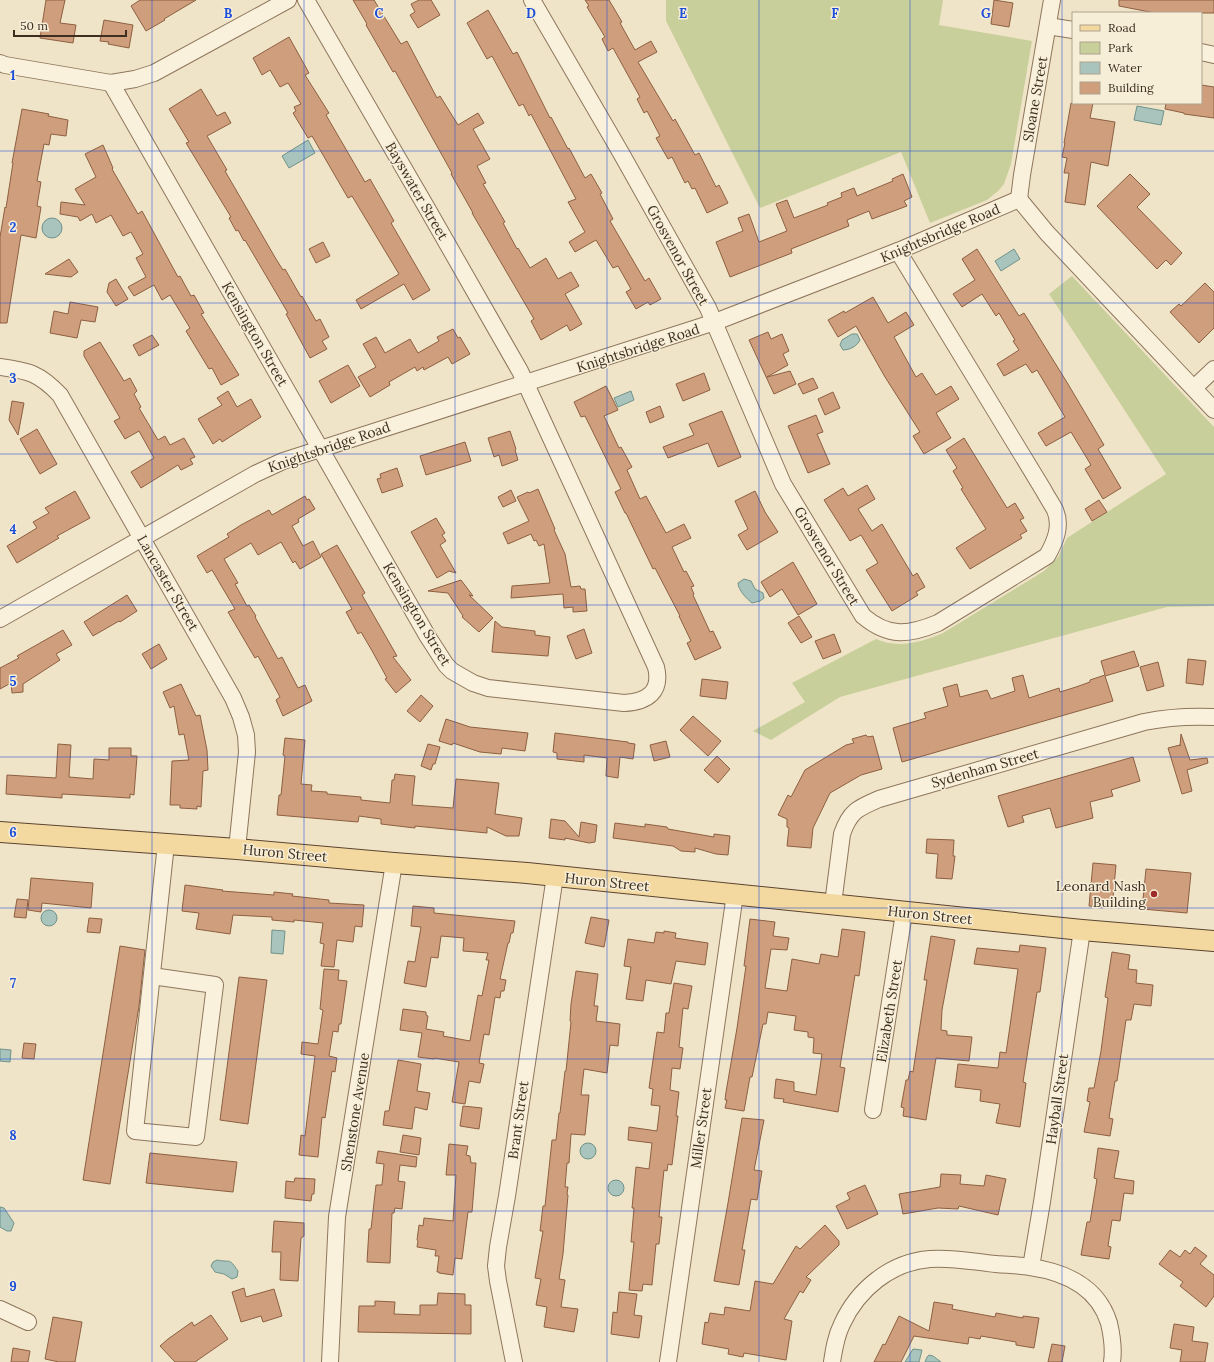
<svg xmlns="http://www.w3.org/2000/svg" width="1214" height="1362" font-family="Lora,serif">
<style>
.green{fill:#c9cf9b}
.water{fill:#a9c4bc;stroke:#6f938a}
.building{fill:#cf9f7d;stroke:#8d5f41}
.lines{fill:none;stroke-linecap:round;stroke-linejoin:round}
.minor-casing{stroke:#8d765c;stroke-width:18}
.major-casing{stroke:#5b4430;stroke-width:22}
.minor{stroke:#faf1dc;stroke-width:16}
.major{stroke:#f3d9a0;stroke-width:20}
.grid{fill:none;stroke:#1d4ed8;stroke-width:1;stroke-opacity:0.55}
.poi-dot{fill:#9e2a2b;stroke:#f7eed8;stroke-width:1.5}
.labels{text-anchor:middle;stroke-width:3;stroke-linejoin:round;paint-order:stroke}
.street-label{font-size:14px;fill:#3d2e20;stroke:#f7eed8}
.poi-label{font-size:14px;fill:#3d2e20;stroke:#f7eed8;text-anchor:end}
.grid-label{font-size:13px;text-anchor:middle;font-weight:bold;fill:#1d4ed8;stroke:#f7eed8;stroke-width:3;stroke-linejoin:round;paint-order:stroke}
</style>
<rect width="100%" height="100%" fill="#f0e4c8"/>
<g class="green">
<polygon points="666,0 943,0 939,25 1032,41 1011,164 1004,184 998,191 987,200 930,223 901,152 760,208 666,21"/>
<path d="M1072,276L1214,427V606L1167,607L840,697L771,740L753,731L805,702L792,683L876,639C898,649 922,642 943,633L1044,571L1058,557L1067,538L1166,474L1049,294Z"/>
</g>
<g class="water">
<polygon points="1137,106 1164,111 1161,125 1134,120"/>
<polygon points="308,140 315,153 289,168 282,156"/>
<circle cx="52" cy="228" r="10"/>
<polygon points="1014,249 1020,259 1001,271 995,261"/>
<path d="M852,334H857L860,340C857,346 850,350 843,350L840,345L842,340Z"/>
<polygon points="631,391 634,400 618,407 614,398"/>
<path d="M744,579L751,581L755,589L763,593L764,598L760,601L752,603C747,599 738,590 738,583Z"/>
<circle cx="49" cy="918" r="8"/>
<polygon points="272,930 285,931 283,954 271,953"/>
<polygon points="0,1049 11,1050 10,1062 0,1061"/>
<circle cx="588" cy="1151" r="8"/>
<circle cx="616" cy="1188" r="8"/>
<polygon points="0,1207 4,1208 14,1223 11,1231 7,1231 0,1227"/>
<path d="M217,1260C232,1263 228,1257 238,1271L237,1277L232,1279L224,1274L215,1272L211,1266L213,1262Z"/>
<polygon points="913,1349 922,1350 919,1362 905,1362"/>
<polygon points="929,1355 933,1356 941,1362 925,1362 927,1357"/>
</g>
<g class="building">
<polygon points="46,0 65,0 60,23 76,25 73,43 40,38"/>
<polygon points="140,0 196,0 164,19 165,20 146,31 131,6"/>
<polygon points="353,0 374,0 401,44 407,41 437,98 440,96 458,125 478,113 484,123 473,129 490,159 477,166 486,183 483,184 505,222 503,223 517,249 518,248 530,268 546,258 558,279 571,272 579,286 565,294 582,324 570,331 567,325 541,340 531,321 534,319 472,213 473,213 451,174 452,173 395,71 393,72 366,25 367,24"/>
<polygon points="419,0 431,0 440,15 418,28 410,15 415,12 411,4"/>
<polygon points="585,0 609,0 622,22 620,23 635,50 651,41 657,52 638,62 673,121 675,119 695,155 699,153 716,187 719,185 728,203 707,213 695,188 692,189 688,181 685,183 672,157 668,159 656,138 660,136 647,111 644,113 637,99 640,97 613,48 608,51 602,39 605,37 587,7 589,6"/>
<polygon points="994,0 1013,3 1009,27 991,24"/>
<polygon points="1119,0 1214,0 1214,13 1155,13 1119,6"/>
<polygon points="488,10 513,54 517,52 550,118 551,117 568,149 569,148 585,178 591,174 602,193 600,194 613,219 610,221 645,281 649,278 661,299 650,305 648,302 636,309 626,292 631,289 618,266 613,268 596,240 575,252 569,242 585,232 568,202 576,199 531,114 529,116 523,104 519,106 492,56 487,59 467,23"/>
<polygon points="104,20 133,25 129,48 108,44 109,42 100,41"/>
<polygon points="289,37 309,73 305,75 329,113 326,115 365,182 370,179 394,221 391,223 430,290 413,300 404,284 361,309 356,300 399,274 352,196 348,198 312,136 308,138 293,113 296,111 294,107 301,104 288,83 280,87 270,70 262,75 253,58"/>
<polygon points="1201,85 1214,87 1214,118 1184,114 1184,113 1165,109 1166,103 1201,103"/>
<polygon points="201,89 217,116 225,112 231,123 207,136 227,170 225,171 276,259 283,270 285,269 301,297 302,296 316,321 320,319 329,337 322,341 327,349 310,358 286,314 288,313 245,240 244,241 238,230 236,231 229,218 231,217 186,143 189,142 169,109"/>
<polygon points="1071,103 1093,103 1090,118 1115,122 1108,166 1091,162 1085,205 1065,202 1069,173 1064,173 1067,158 1062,157 1065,143 1064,143"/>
<polygon points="22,109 49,114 48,116 68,120 66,136 51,134 49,145 44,144 37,181 41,182 37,206 41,207 36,238 21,235 7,323 0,323 0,237 5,207 6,208 13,163 12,163"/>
<polygon points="103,145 113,168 112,169 138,214 142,211 178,277 180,276 191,296 194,295 204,313 201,314 239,375 221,385 212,368 209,369 186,331 190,328 170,295 162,300 154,285 134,296 128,287 146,277 136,258 143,254 131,232 123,236 111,215 96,223 92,214 80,221 78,217 60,214 61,202 85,205 75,189 96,177 85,154"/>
<polygon points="903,174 912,197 904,201 907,206 872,219 869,211 847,220 849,226 791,249 792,253 730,277 716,242 743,231 738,218 749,214 759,242 787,231 776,204 787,200 794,218 828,205 827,203 842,197 841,193 854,188 857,196 893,181 892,179"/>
<polygon points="1130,174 1150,194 1137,207 1182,253 1171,265 1166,260 1157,269 1097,206"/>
<polygon points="323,242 330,256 316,263 309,249"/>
<polygon points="977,249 1019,316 1024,313 1068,384 1104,445 1098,449 1121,488 1103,499 1085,469 1091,465 1071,432 1046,446 1038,433 1065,417 1037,370 1032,373 1026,364 1004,376 997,364 1019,350 1013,341 1015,340 999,313 996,316 982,294 962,307 953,294 975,280 962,259"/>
<polygon points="69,259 78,272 71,277 45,274"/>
<polygon points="116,279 128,299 116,306 107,292 109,283"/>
<polygon points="1205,283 1214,292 1214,328 1199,343 1170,312 1179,304 1181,306"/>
<polygon points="873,297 888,323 906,312 914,325 894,337 916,377 922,373 936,395 951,386 959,399 936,413 951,438 924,454 913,436 920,432 885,377 856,326 838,337 828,320 844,311 845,313"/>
<polygon points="70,302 98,307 95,322 81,320 77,338 50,333 54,311 68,314"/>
<polygon points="453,329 458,338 460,337 470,354 452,364 448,357 424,370 423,367 417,371 415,367 389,382 390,385 370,397 358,377 376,367 363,344 376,337 385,353 410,339 418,353 439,341 437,337"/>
<polygon points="768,332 771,339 782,334 789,351 783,354 788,365 767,377 790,371 796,384 774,394 749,340"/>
<polygon points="152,335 159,345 139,356 133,345"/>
<polygon points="100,342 124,381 130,378 137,391 134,394 141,407 139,408 158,440 165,436 170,445 184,438 195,457 190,459 193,464 181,470 178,465 141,488 131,472 154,458 139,431 125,439 114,421 120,418 84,356 84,351"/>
<polygon points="348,365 360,386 331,403 319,381"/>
<polygon points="704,373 710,390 683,401 676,384"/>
<polygon points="813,378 818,388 803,394 798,384"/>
<polygon points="606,386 618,410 604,416 619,448 621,447 632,467 627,470 640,499 646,496 666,533 684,524 691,538 672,547 684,572 686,571 694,586 691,587 694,594 693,595 710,632 713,631 721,648 695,660 687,643 691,641 679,616 680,616 655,568 653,569 626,513 625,513 615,492 621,489 585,416 581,417 574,402"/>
<polygon points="228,391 237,407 251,399 261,417 222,442 220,439 213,444 198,419 222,405 217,398"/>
<polygon points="833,392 840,408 825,415 818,399"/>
<polygon points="12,401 24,403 18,435 9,420"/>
<polygon points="660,406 664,417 650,423 646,412"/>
<polygon points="722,411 741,457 718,467 708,443 668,458 663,447 694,435 689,424"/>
<polygon points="816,415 823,432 817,434 830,464 808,473 788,426"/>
<polygon points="37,429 57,464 40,474 20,439"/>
<polygon points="510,431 516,449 515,450 518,460 502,466 499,455 494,457 488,438"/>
<polygon points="964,438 1007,508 1015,503 1024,518 1020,520 1027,531 1020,535 1022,538 970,569 956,548 986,529 961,489 963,488 953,471 957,468 946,450"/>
<polygon points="465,442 471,461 426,475 420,456"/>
<polygon points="397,468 403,486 382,493 377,479 381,478 380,474"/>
<polygon points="867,485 875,499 858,509 872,531 882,524 913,576 917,573 925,587 916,592 918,595 892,611 866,570 878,563 861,535 850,541 824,500 843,488 848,496"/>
<polygon points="538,489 555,529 554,530 565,554 571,587 580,586 581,589 585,589 587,611 573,612 573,607 564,608 563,594 511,598 512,586 550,583 544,544 539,546 536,540 534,541 531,534 508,544 503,533 529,521 517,497 528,492 529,493"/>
<polygon points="511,490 516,501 503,507 498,497"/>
<polygon points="75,491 90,518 57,536 59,538 17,563 7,546 37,528 33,522 49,513 45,508"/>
<polygon points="755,491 765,512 778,532 747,550 738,535 748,529 735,501"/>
<polygon points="305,496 307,500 309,499 315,509 298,519 299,522 292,526 303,546 313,541 321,557 300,569 295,561 293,563 281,542 258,555 251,543 224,559 238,583 235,584 247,606 249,605 256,616 255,617 278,659 282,657 298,688 305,685 312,701 283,716 276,700 280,697 258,656 255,658 228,612 235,609 212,570 207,573 197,556 229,537 227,534 241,525 269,510 272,515"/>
<polygon points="1099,500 1107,512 1092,521 1085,509"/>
<polygon points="436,518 445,533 442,535 446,541 440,545 456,573 449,571 437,578 411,532"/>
<polygon points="337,545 365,593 362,595 397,656 393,657 411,680 396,693 385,679 387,678 371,649 361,632 358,634 346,612 352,609 321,554"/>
<polygon points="793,562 817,604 798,615 782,589 770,597 761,582"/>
<polygon points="461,580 473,596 469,595 493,618 479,632 462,617 463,616 448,593 428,591"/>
<polygon points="127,595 137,611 120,622 119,621 93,636 84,622"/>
<polygon points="799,616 812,637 801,643 788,623"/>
<polygon points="495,621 502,627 535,631 535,635 550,637 548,656 492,652"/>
<polygon points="584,629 592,653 576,659 567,636"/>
<polygon points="63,630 72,645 56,654 60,660 23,684 23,692 12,693 11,683 0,689 0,668 19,658 17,656"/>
<polygon points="834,634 841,652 823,659 815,641"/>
<polygon points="159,644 167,659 151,669 142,654"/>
<polygon points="1134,651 1139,666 1105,676 1113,701 902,762 893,728 926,718 924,713 948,706 943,688 957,684 960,697 987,690 991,699 1015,691 1012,678 1023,675 1029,698 1059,688 1060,692 1076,687 1090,682 1090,680 1105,675 1101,661"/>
<polygon points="1188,659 1206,661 1203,685 1186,683"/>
<polygon points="1158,662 1164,686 1147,691 1140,667"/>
<polygon points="702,679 728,682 726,699 700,696"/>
<polygon points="181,684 196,716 200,715 207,750 208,770 203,771 201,807 197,806 197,809 180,808 180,805 170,805 172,761 189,760 184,734 179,735 174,706 170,708 163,692"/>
<polygon points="421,695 433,706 420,722 407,711"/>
<polygon points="693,716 721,741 708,756 680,730"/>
<polygon points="446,719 470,727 528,733 525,751 502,748 501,754 480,752 453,743 452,745 439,741"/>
<polygon points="555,733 628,742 628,743 635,744 633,759 620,757 618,778 606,776 607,758 584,755 584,762 557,759 557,753 553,752"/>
<polygon points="1181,734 1190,760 1207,758 1208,763 1187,770 1192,791 1182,794 1168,748 1180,745 1180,746"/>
<polygon points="866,735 868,737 873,736 882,769 861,775 830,793 813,828 811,848 787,846 789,828 787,827 787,819 778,815 788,795 791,797 805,770 846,745 854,743 852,739"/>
<polygon points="285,738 305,740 301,784 312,785 311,791 327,792 327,794 361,797 361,800 390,803 392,780 394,780 395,774 403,775 415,776 412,805 453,808 456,779 499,783 495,814 522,818 519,836 506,836 487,827 487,833 415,826 415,828 381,824 381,819 359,816 358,822 277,815 279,795 281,795 285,756 283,755"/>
<polygon points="666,741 670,757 654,761 650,745"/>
<polygon points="58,744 71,745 69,777 93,779 94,759 109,760 109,748 131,748 131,756 137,756 134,795 130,794 130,798 62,794 62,798 6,794 7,775 56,778"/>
<polygon points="428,744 440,747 435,764 433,764 431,770 421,766"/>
<polygon points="717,756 730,769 718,783 704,770"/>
<polygon points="1133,757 1140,781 1111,790 1113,796 1090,802 1093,818 1056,828 1050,808 1022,816 1024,822 1008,827 998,796"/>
<polygon points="551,819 565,821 579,837 581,822 597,825 595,842 589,843 565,838 565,840 549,838"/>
<polygon points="615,823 645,827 645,824 667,827 668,829 714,837 714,834 730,836 728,855 716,854 695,848 695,852 681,851 673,846 613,838"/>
<polygon points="927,839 954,840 953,856 955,856 952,879 936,878 938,854 926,853"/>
<polygon points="1093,863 1116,865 1112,908 1089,906"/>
<polygon points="1146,869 1191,873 1187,913 1142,909"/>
<polygon points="31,878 93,883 91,908 42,903 41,912 28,910"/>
<polygon points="185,885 223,890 222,891 274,895 274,892 293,894 292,896 329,900 329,903 364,905 362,927 355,926 353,942 337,940 334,967 321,966 324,944 320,943 323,923 294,920 294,922 272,920 272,917 233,915 230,934 196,929 199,913 182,911"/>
<polygon points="17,899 28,900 26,918 14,917"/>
<polygon points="413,906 434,908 434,913 515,921 513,933 511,933 509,943 508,943 500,979 506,980 504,991 501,991 500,998 495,997 489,1035 484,1034 479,1063 484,1064 480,1083 469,1081 465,1104 452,1102 459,1062 434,1058 434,1059 418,1057 422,1033 400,1030 403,1009 426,1012 426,1015 428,1016 426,1029 444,1032 443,1036 470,1041 478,995 482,996 489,960 486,960 488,953 463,951 464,938 441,936 438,958 431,957 426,987 404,983 408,961 415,962 421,927 411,926"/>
<polygon points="591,917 609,920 604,947 585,943"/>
<polygon points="89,918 102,919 100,933 87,932"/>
<polygon points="750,919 775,922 773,936 789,938 787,950 771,949 765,988 787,991 792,959 819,964 821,954 838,957 842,929 865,932 859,976 855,975 840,1067 845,1068 838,1112 783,1102 784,1099 774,1098 776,1079 794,1082 794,1091 816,1095 822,1054 813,1053 814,1038 808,1037 808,1032 794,1030 796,1016 768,1012 766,1024 763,1024 752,1077 750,1077 744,1111 725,1108 727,1100 725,1100 726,1092 737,1028 746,966 744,966"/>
<polygon points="664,931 676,933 675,938 708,943 705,965 676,961 671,984 646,980 643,1001 626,999 631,967 624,966 628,939 654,943 656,932 664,933"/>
<polygon points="931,936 955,940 942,1010 941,1030 947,1031 947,1035 972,1037 969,1061 936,1058 926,1120 903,1116 904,1108 901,1107 906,1080 908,1080 910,1071 913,1072 927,980 924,980"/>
<polygon points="1020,945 1046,948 1040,992 1037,992 1023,1082 1026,1083 1020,1127 996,1123 1000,1104 980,1101 981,1090 955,1087 958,1064 998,1068 1000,1052 1006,1053 1010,1026 1018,969 974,964 977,948 1019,952"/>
<polygon points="120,946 145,950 139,1006 110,1184 83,1180"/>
<polygon points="1112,952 1130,955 1128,969 1137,970 1136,983 1153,985 1151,1006 1134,1004 1131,1020 1126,1020 1117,1081 1115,1081 1109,1118 1113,1119 1110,1136 1084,1132 1090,1102 1087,1101 1089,1088 1094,1088 1101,1051 1108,998 1105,997"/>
<polygon points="324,969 339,970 338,980 347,981 341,1024 339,1024 338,1032 333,1031 329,1056 337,1058 335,1072 332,1071 325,1118 322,1117 318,1157 299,1155 301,1135 305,1136 315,1056 301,1054 302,1042 318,1044 323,1010 320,1009"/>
<polygon points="576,971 598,974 594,1006 598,1006 596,1021 620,1024 618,1046 610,1045 607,1073 584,1069 581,1095 589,1095 585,1135 571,1134 569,1163 567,1163 565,1187 568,1187 567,1194 568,1195 563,1254 559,1279 565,1280 561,1307 578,1309 574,1332 544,1327 547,1307 536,1305 541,1279 535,1278 543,1231 540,1231 543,1206 545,1206 552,1140 556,1140 559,1113 560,1113 565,1071 566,1071 571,1022 570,1021 571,1004"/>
<polygon points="239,977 267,980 248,1124 220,1120"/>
<polygon points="674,983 692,986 688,1009 683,1008 679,1047 683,1048 680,1069 672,1068 670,1090 679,1092 676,1116 678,1116 672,1165 668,1164 667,1171 664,1170 659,1217 662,1217 659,1244 656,1244 652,1285 643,1284 642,1291 629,1290 634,1242 631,1242 634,1208 632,1208 636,1167 649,1169 652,1143 628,1140 629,1127 657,1131 660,1106 651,1105 653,1089 649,1088 657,1032 664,1033 666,1013 669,1013"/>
<polygon points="24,1043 36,1044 34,1059 22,1058"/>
<polygon points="398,1060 421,1064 417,1091 430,1093 427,1110 415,1107 412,1129 383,1125 385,1111 389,1111"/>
<polygon points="463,1106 482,1108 479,1129 460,1126"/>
<polygon points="742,1118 764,1120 754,1170 762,1171 757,1200 751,1199 742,1250 745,1250 739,1285 714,1281 728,1203"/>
<polygon points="403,1135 421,1138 419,1155 400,1152"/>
<polygon points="449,1144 468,1146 466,1155 470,1156 471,1163 476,1163 472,1212 468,1212 462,1259 455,1258 453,1275 439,1273 439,1272 437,1272 439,1256 435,1256 436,1250 417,1247 418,1241 417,1240 419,1225 423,1226 424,1218 453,1221 456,1175 446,1175"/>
<polygon points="1098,1148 1119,1151 1114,1178 1134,1181 1133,1194 1124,1193 1120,1221 1112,1220 1108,1246 1111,1247 1109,1259 1081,1255 1087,1222 1090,1222 1097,1179 1094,1178"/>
<polygon points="378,1151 417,1157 416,1167 400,1165 398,1181 405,1182 402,1209 395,1208 394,1213 392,1213 390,1263 367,1262 369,1229 371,1229 376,1185 382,1185 384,1164 376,1163"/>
<polygon points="150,1153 237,1162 233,1192 146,1183"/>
<polygon points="941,1174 961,1175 960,1184 984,1186 986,1175 1006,1179 998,1215 959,1206 958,1209 938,1208 903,1214 899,1194 940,1187"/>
<polygon points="295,1178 315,1179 314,1194 312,1194 311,1201 285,1198 286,1181 294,1182"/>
<polygon points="865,1185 878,1214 847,1229 836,1206 850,1199 847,1193"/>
<polygon points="274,1221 304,1223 304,1236 301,1238 298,1281 280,1280 281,1252 272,1252"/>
<polygon points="825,1225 839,1241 839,1245 806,1277 811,1280 803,1293 800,1291 784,1319 792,1321 786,1360 744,1353 743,1357 728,1354 729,1349 702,1344 705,1322 708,1323 710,1313 724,1315 725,1307 750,1311 755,1281 773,1284 796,1246 800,1249"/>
<polygon points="1195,1247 1207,1256 1200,1264 1214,1275 1214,1296 1206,1307 1180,1286 1183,1282 1159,1264 1170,1250 1180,1257 1185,1250 1190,1254"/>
<polygon points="244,1288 246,1297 274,1289 282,1316 263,1322 261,1316 241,1322 232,1292"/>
<polygon points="619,1292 637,1294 634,1315 642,1316 639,1338 611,1334 613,1312 617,1313"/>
<polygon points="438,1293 465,1294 465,1305 471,1305 471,1334 358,1332 359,1306 375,1306 375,1301 395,1302 394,1314 420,1315 420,1305 437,1305"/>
<polygon points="934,1302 953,1305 952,1309 995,1317 996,1313 1023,1318 1023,1316 1039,1318 1034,1348 1016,1345 1016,1342 981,1336 980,1339 969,1337 968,1344 914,1336 901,1362 874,1362 883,1344 885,1345 899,1316 929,1331"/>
<polygon points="211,1315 228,1339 195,1362 175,1362 160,1346 168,1339 192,1322 194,1326"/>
<polygon points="53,1317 82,1322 75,1362 59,1362 45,1359"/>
<polygon points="1174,1324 1194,1327 1192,1341 1208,1343 1205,1362 1180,1362 1182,1350 1170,1348"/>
<polygon points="1052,1344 1065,1346 1062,1362 1048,1362"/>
<polygon points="13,1348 30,1351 28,1362 11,1362"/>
</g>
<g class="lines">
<g class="minor-casing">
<g id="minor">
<path d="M532,0L621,153L708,308L783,484L863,616C889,638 909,635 938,623L1047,556C1055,542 1062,526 1055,510C1052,504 1047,497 1044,491L898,251"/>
<polyline points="1048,26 1073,30"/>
<polyline points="1201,52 1214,55"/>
<polyline points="0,63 5,65 111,83 135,79 154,73 288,0"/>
<path d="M111,83L428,637L446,665L452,671L473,683L488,688L624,703C647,702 662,692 656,667L520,371L428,210L306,0"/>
<polyline points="1019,199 1047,233 1214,410"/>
<polyline points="1019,199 1022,175 1052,0"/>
<path d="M0,367C29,371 39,373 60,395L233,698L241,717L246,735L247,752L237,849"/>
<polyline points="1194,388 1214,369"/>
<polyline points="0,619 255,474 283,461 715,322 898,251 1019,199"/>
<path d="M833,904L842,834C850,811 858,808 879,799L1144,722C1168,717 1190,716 1214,717"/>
<polyline points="152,976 215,985 196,1137 135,1131 166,844"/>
<polyline points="873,1110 904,913"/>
<polyline points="1031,1267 1042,1202 1082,930"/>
<polyline points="0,1309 28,1322"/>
<polyline points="330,1362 337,1217 394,863"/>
<polyline points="514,1362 498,1281 496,1266 498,1247 507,1196 555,876"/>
<polyline points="668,1362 735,894"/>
<path d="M832,1362C834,1349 836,1336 842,1324C858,1289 891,1262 930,1259C952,1257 974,1262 996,1264C1007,1265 1019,1265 1030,1267C1065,1272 1098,1287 1109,1323C1112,1336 1114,1349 1112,1362"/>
</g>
</g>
<g class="major-casing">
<polyline id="major" points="0,832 237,849 394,863 527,873 1082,930 1214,941"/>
</g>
<use href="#minor" class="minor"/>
<use href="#major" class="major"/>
</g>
<path class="grid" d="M152,0V1362M304,0V1362M455,0V1362M607,0V1362M759,0V1362M910,0V1362M1062,0V1362M0,151H1214M0,303H1214M0,454H1214M0,605H1214M0,757H1214M0,908H1214M0,1059H1214M0,1211H1214"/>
<circle class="poi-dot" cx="1154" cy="894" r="4"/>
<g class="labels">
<g class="street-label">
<text transform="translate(1035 99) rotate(-80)" y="5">Sloane Street</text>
<text transform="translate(417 191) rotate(60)" y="5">Bayswater Street</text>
<text transform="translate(940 233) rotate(-23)" y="5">Knightsbridge Road</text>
<text transform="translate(678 255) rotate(61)" y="5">Grosvenor Street</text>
<text transform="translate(255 334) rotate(60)" y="5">Kensington Street</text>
<text transform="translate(638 348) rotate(-18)" y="5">Knightsbridge Road</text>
<text transform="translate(329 447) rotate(-19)" y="5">Knightsbridge Road</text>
<text transform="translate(827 556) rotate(59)" y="5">Grosvenor Street</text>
<text transform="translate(168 583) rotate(60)" y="5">Lancaster Street</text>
<text transform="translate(417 614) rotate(59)" y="5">Kensington Street</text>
<text transform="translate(985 768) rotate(-16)" y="5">Sydenham Street</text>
<text transform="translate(285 853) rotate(5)" y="5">Huron Street</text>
<text transform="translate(607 882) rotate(6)" y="5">Huron Street</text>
<text transform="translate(930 915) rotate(6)" y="5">Huron Street</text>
<text transform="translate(889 1011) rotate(-81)" y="5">Elizabeth Street</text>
<text transform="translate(1057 1099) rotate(-82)" y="5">Hayball Street</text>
<text transform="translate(355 1112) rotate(-81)" y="5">Shenstone Avenue</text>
<text transform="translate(518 1120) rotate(-82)" y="5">Brant Street</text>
<text transform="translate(701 1128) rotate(-82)" y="5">Miller Street</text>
</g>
<g class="poi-label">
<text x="1146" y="891">Leonard Nash<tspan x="1146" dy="16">Building</tspan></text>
</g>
</g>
<g class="grid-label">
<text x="228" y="18">B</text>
<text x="379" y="18">C</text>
<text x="531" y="18">D</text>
<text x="683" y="18">E</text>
<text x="835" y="18">F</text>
<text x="986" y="18">G</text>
<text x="13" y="80">1</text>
<text x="13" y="232">2</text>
<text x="13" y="383">3</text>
<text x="13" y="534">4</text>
<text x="13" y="686">5</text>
<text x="13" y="837">6</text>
<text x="13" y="988">7</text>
<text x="13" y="1140">8</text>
<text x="13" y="1291">9</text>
</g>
<rect x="1072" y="12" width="130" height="92" fill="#f7eed8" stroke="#ada18e"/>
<rect x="1080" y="25" width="20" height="6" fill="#f3d9a0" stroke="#ada18e"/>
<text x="1108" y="32" font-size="12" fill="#3d2e20">Road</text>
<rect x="1080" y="42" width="20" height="12" fill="#c9cf9b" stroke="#ada18e"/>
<text x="1108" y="52" font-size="12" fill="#3d2e20">Park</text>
<rect x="1080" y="62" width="20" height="12" fill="#a9c4bc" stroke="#ada18e"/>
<text x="1108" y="72" font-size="12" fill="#3d2e20">Water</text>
<rect x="1080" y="82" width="20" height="12" fill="#cf9f7d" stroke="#ada18e"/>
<text x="1108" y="92" font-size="12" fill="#3d2e20">Building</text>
<path d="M14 30v6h112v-6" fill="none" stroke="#3d2e20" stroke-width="2"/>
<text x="20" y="30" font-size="12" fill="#3d2e20" stroke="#f7eed8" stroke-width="3" paint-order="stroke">50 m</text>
</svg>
